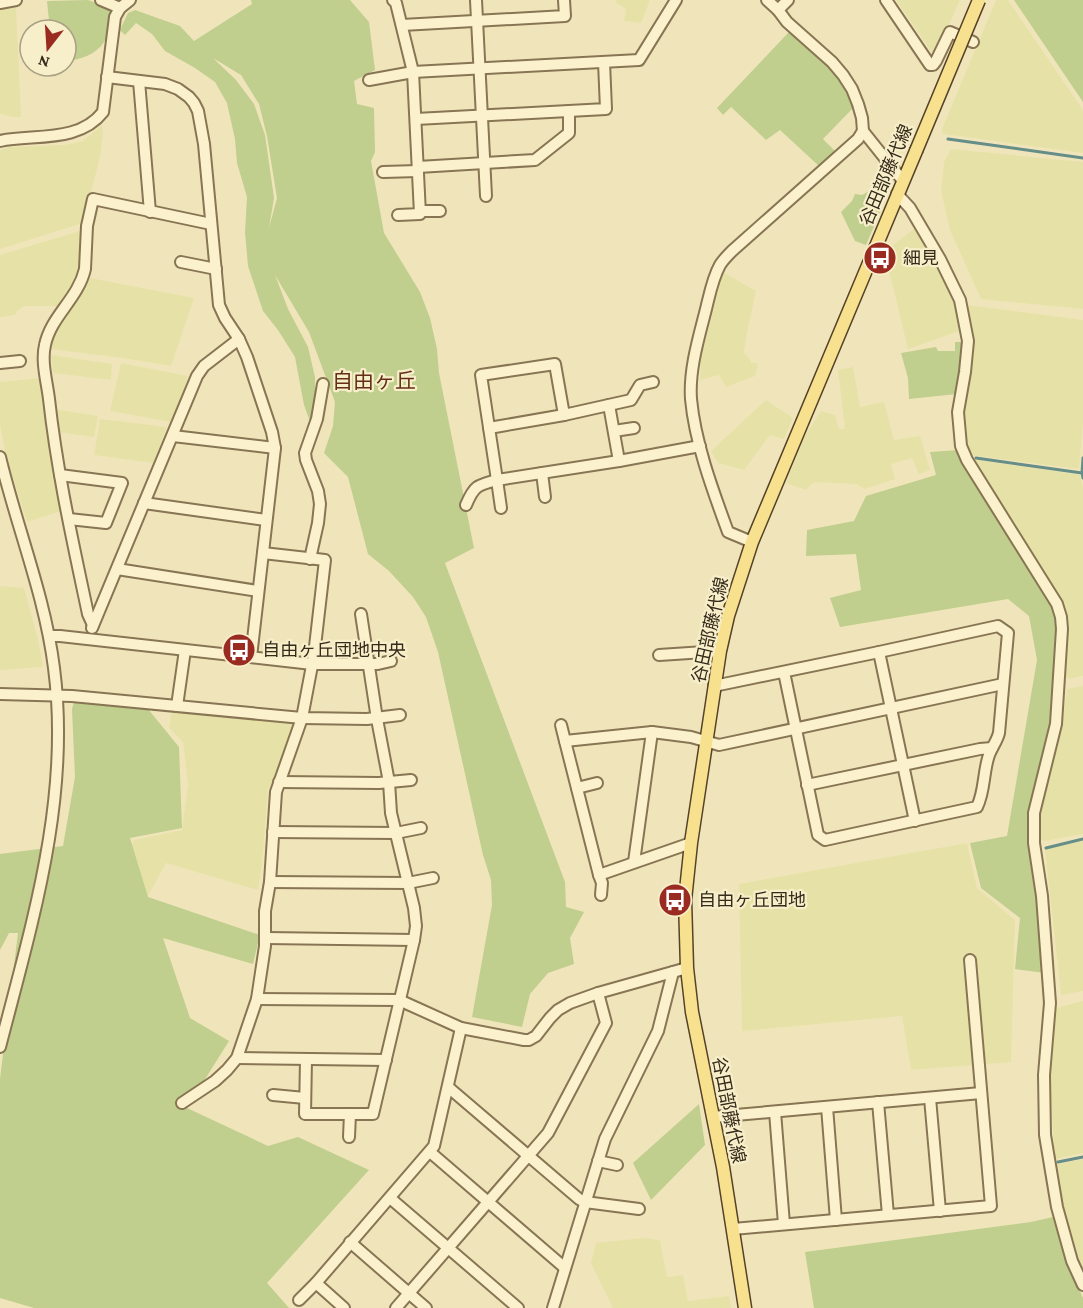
<svg xmlns="http://www.w3.org/2000/svg" width="1083" height="1308" font-family="'Crimson Pro','Noto Sans JP',serif">
<style>
.farmland{fill:#e6e2a7}
.green{fill:#c0ce8e;fill-rule:evenodd}
.lines{fill:none;stroke-linecap:round;stroke-linejoin:round}
.stream{stroke:#668e88;stroke-width:3}
.minor-casing{stroke:#887553;stroke-width:14}
.major-casing{stroke:#554229;stroke-width:15}
.minor{stroke:#fbf2cd;stroke-width:10}
.major{stroke:#f8e18e;stroke-width:12}
.major-bridge-casing{stroke:#554229;stroke-width:15;stroke-linecap:butt}
.major-bridge{stroke:#f8e18e;stroke-width:12}
.labels{text-anchor:middle;stroke-width:4.5;stroke-linejoin:round;paint-order:stroke}
.street-label{font-size:18px;fill:#362a1a;stroke:#f7efca}
.poi-label{font-size:18px;fill:#362a1a;stroke:#f7efca;text-anchor:start}
.quarter-label{font-size:21px;fill:#652f16;stroke:#f7efca}
</style>
<rect width="100%" height="100%" fill="#f0e5ba"/>
<g class="farmland">
<polygon points="616,0 650,0 641,23 624,21 626,9 615,2"/>
<polygon points="896,0 960,0 937,51 933,54"/>
<polygon points="996,0 1008,0 1083,110 1083,153 943,134 942,129"/>
<polygon points="16,6 21,117 11,117 0,113 0,9"/>
<polygon points="102,125 103,134 100,157 83,223 0,249 0,150 9,147 64,145 83,141"/>
<polygon points="951,149 1083,162 1083,309 981,299 950,230 941,191 944,162"/>
<polygon points="915,228 928,248 956,300 962,330 908,349 886,258 889,248"/>
<polygon points="83,230 81,267 77,279 61,306 24,306 17,311 15,315 0,317 0,255"/>
<polygon points="723,272 756,291 746,337 744,353 749,358 751,363 758,363 755,376 726,387 719,375 700,380 701,359"/>
<polygon points="90,278 194,298 171,366 123,358 50,349 56,329"/>
<polygon points="967,305 1083,320 1083,424 1079,469 970,455 964,437 963,425 973,344"/>
<polygon points="51,355 112,364 111,380 53,373"/>
<polygon points="121,363 188,376 178,410 171,422 110,411"/>
<polygon points="853,367 860,407 884,402 894,440 920,436 930,470 919,474 912,458 891,464 895,479 865,489 856,484 814,482 806,490 786,483 803,439 821,411 835,415 839,429 845,429 838,370"/>
<polygon points="41,378 52,458 61,511 27,522 6,456 0,424 0,382"/>
<polygon points="766,400 793,418 784,439 770,435 744,470 718,463 711,451"/>
<polygon points="54,409 98,416 94,437 58,432"/>
<polygon points="100,419 167,427 153,463 94,455"/>
<polygon points="971,459 1080,475 1083,487 1083,676 1068,679 1063,674"/>
<polygon points="0,586 24,588 38,639 43,667 0,670"/>
<polygon points="1083,686 1083,834 1045,841 1041,840 1038,830 1044,797 1062,727 1067,689"/>
<polygon points="172,710 293,722 283,759 268,790 262,865 258,890 166,863 142,907 110,900 134,840 182,830 188,785 183,742 169,728"/>
<polygon points="1083,841 1083,991 1061,995 1045,849"/>
<polygon points="967,843 977,888 1015,920 1011,1062 911,1070 902,1016 742,1031 739,884"/>
<polygon points="1083,1001 1083,1153 1055,1159 1050,1087 1054,1012 1060,1007"/>
<polygon points="1083,1159 1083,1275 1061,1207 1055,1165"/>
<polygon points="643,1238 660,1240 667,1277 683,1275 688,1301 729,1296 731,1308 613,1308 591,1263 596,1243"/>
</g>
<g class="green">
<path d="M88,0L113,9C111,17 108,36 104,42C96,55 79,60 66,61V30H50L47,1Z"/>
<path d="M251,0H350L369,22L375,70L354,81L357,104L374,108L375,152L371,161L384,233L420,292L430,318L437,349L439,373L474,548L445,563L565,882L566,907L584,912L570,938L574,964L548,973L530,994L522,1027L472,1017L492,905L491,880L483,855L438,652L426,617L413,597L389,571L368,554L348,477L324,453L333,426L335,402L309,332L275,275L288,309L308,347L315,377V407L312,427L304,405L295,357L278,330L263,311L248,266L245,232L247,197L237,163L235,139L227,103L215,82L195,68L165,51L152,34L136,23L125,35L120,30L128,13L135,10L180,26L194,41L252,4ZM213,58L241,75L259,104L267,136L277,198L269,228L274,198L265,135L254,104L236,80Z"/>
<polygon points="1014,0 1083,0 1083,102"/>
<polygon points="789,32 838,76 847,88 854,107 823,139 837,153 820,167 780,130 766,140 731,107 723,115 717,108"/>
<polygon points="888,180 891,182 885,194 879,193 876,199 882,207 866,245 855,241 841,212 852,201 855,194 862,195"/>
<polygon points="955,342 963,342 961,375 957,394 909,399 908,378 901,353 936,347 938,351 955,351"/>
<polygon points="959,450 1050,598 1059,623 1052,725 1030,810 1045,973 1015,969 1020,918 981,888 970,843 1007,836 1037,660 1029,616 1008,599 840,627 830,598 861,590 856,554 806,556 807,530 854,521 866,496 936,475 930,452"/>
<polygon points="74,702 148,709 179,747 182,828 130,838 148,897 260,935 253,964 163,938 190,1018 229,1041 187,1108 268,1146 298,1137 369,1170 267,1283 289,1308 34,1308 0,1298 0,1079 18,933 9,933 0,950 0,854 63,846 75,777 72,709"/>
<polygon points="699,1104 705,1145 651,1200 633,1163"/>
<polygon points="1053,1217 1070,1271 1083,1298 1083,1308 814,1308 805,1252 1031,1222"/>
</g>
<g class="lines">
<g class="stream">
<polyline points="948,139 1083,158"/>
<polyline points="976,458 1082,473"/>
<polyline points="1083,458 1082,473 1083,478"/>
<polyline points="1046,848 1083,839"/>
<polyline points="1058,1162 1083,1157"/>
</g>
<g class="minor-casing">
<g id="minor">
<polyline points="101,0 120,8"/>
<polyline points="393,0 396,3 413,72 420,214 398,215"/>
<polyline points="476,0 486,196"/>
<polyline points="767,0 778,10 787,22 832,62 843,75 852,89 858,104 862,118 863,131 903,181"/>
<polyline points="886,0 930,65 933,65 936,61 950,32 973,42"/>
<polyline points="0,3 16,0"/>
<polyline points="778,10 788,0"/>
<polyline points="402,25 565,16 564,0"/>
<polyline points="107,77 165,84 178,89 189,97 194,103 198,111 204,144 219,305 225,318 239,339 247,357 272,432 275,448 251,657"/>
<polyline points="369,80 413,72 639,60 676,0"/>
<polyline points="139,81 150,212"/>
<polyline points="416,119 606,109 604,62"/>
<path d="M0,141C34,134 79,143 103,112L115,17L120,8L130,0"/>
<polyline points="418,167 535,160 569,133 569,111"/>
<polyline points="383,172 418,171"/>
<polyline points="897,194 910,208 940,259 960,300 968,341 965,372 958,412 961,446 967,460 1057,604 1061,617 1062,629 1056,724 1034,813 1034,843 1042,896 1050,1003 1044,1075 1045,1135 1057,1207 1072,1261 1083,1285"/>
<polyline points="420,211 440,211"/>
<polyline points="181,262 216,269"/>
<polyline points="0,363 20,361"/>
<polyline points="653,382 640,385 631,400 564,415 555,364 481,375 497,480 619,461 700,446"/>
<polyline points="609,405 619,461"/>
<polyline points="489,428 564,415"/>
<polyline points="614,431 634,428"/>
<polyline points="173,436 275,448"/>
<path d="M0,457C17,528 45,596 54,668C71,798 32,923 0,1047"/>
<polyline points="542,473 545,497"/>
<polyline points="60,475 122,483 106,523 69,519"/>
<polyline points="144,503 266,520"/>
<path d="M466,505C474,486 477,485 497,480L501,508"/>
<path d="M752,542L728,532C713,491 695,443 691,399C689,371 698,340 705,313C709,298 712,279 720,265C723,260 728,255 732,251L858,139L863,131"/>
<polyline points="310,559 318,523 320,504 318,491 306,460 305,453 317,419 323,384"/>
<polyline points="117,569 258,591"/>
<path d="M93,625L88,614C73,543 57,472 49,399C47,382 41,362 45,345C51,316 78,299 85,269L87,226L93,199L211,224"/>
<polyline points="92,628 197,376 204,366 239,339"/>
<polyline points="49,636 60,636 312,664 378,664 391,661"/>
<polyline points="879,652 915,821"/>
<polyline points="659,655 720,651"/>
<path d="M714,686L879,652L998,626L1008,633L999,733C997,741 992,747 989,755C983,772 985,791 977,807L825,840L818,835L784,672"/>
<polyline points="0,694 72,696 302,718 367,719 400,715"/>
<polyline points="177,706 185,650"/>
<polyline points="561,725 565,741"/>
<polyline points="279,782 379,783 411,780"/>
<polyline points="807,785 980,749 992,748"/>
<polyline points="577,788 597,783"/>
<polyline points="273,832 396,833 421,828"/>
<polyline points="691,843 599,875 565,741 652,732 691,737 719,745 1003,684"/>
<polyline points="634,862 652,732"/>
<polyline points="599,875 602,883 601,895"/>
<polyline points="270,882 408,883 433,878"/>
<polyline points="266,938 414,940"/>
<polyline points="257,999 399,1000 461,1028 524,1040 529,1040 536,1036 550,1018 558,1010 570,1003 598,993 687,968"/>
<polyline points="237,1058 386,1060"/>
<polyline points="306,1059 305,1114 373,1114 414,940 416,926 414,908 391,813 389,782 377,719 361,614"/>
<polyline points="448,1087 579,1199 585,1202 639,1209"/>
<polyline points="273,1095 305,1098"/>
<polyline points="930,1098 940,1211"/>
<polyline points="878,1102 888,1215"/>
<polyline points="182,1103 215,1081 227,1070 237,1058 257,999 265,946 265,911 270,882 276,792 302,718 314,655 325,560 263,553"/>
<polyline points="827,1107 836,1220"/>
<polyline points="775,1112 784,1224"/>
<polyline points="713,1117 981,1093"/>
<polyline points="349,1137 350,1114"/>
<polyline points="430,1152 565,1268"/>
<polyline points="598,1161 617,1165"/>
<polyline points="390,1198 518,1308"/>
<polyline points="733,1229 991,1206 970,960"/>
<polyline points="350,1242 426,1308"/>
<polyline points="316,1283 344,1308"/>
<polyline points="299,1300 316,1283 434,1146 461,1028"/>
<polyline points="396,1308 548,1133 606,1023 598,993"/>
<polyline points="553,1308 605,1139 658,1031 673,972"/>
</g>
</g>
<g class="major-casing">
<polyline id="major" points="745,1308 723,1167 692,1012 687,968 685,900 691,843 720,651 728,616 752,542 916,151"/>
</g>
<use href="#minor" class="minor"/>
<use href="#major" class="major"/>
<g class="major-bridge-casing">
<polyline id="major-bridge" points="916,151 979,0"/>
</g>
<use href="#major-bridge" class="major-bridge"/>
</g>
<defs>
<g id="bus-disc" transform="scale(1.725)"><circle r="9.5" fill="#9a2b20" stroke="#f7efca"/><path d="M-5-6H5V4H4V6H2V4H-2V6H-4V4H-5ZM-3.5-4V0h7V-4ZM-3.5 1.2v1.5H-2V1.2ZM2 1.2v1.5H3.5V1.2Z" fill="#fff"/></g>
</defs>
<g fill-rule="evenodd">
<use href="#bus-disc" x="880" y="258"/>
<use href="#bus-disc" x="239" y="650"/>
<use href="#bus-disc" x="675" y="900"/>
</g>
<g class="labels">
<g class="street-label">
<text transform="translate(886 175) rotate(-67)" y="6">谷田部藤代線</text>
<text transform="translate(710 630) rotate(-77)" y="6">谷田部藤代線</text>
<text transform="translate(729 1110) rotate(79)" y="6">谷田部藤代線</text>
</g>
<g class="poi-label">
<text x="903" y="264">細見</text>
<text x="262" y="656">自由ヶ丘団地中央</text>
<text x="698" y="906">自由ヶ丘団地</text>
</g>
<g class="quarter-label">
<text x="374" y="388">自由ヶ丘</text>
</g>
</g>
<g transform="translate(48 48) rotate(197)"><circle r="28" fill="#f7efca" stroke="#aaa084" stroke-width="1.5"/>
<path d="M0-4.5L10 22L0 15L-10 22Z" fill="#9a2b20"/>
<text y="-9" font-size="16" font-weight="bold" text-anchor="middle" fill="#362a1a">N</text>
</g>
</svg>
